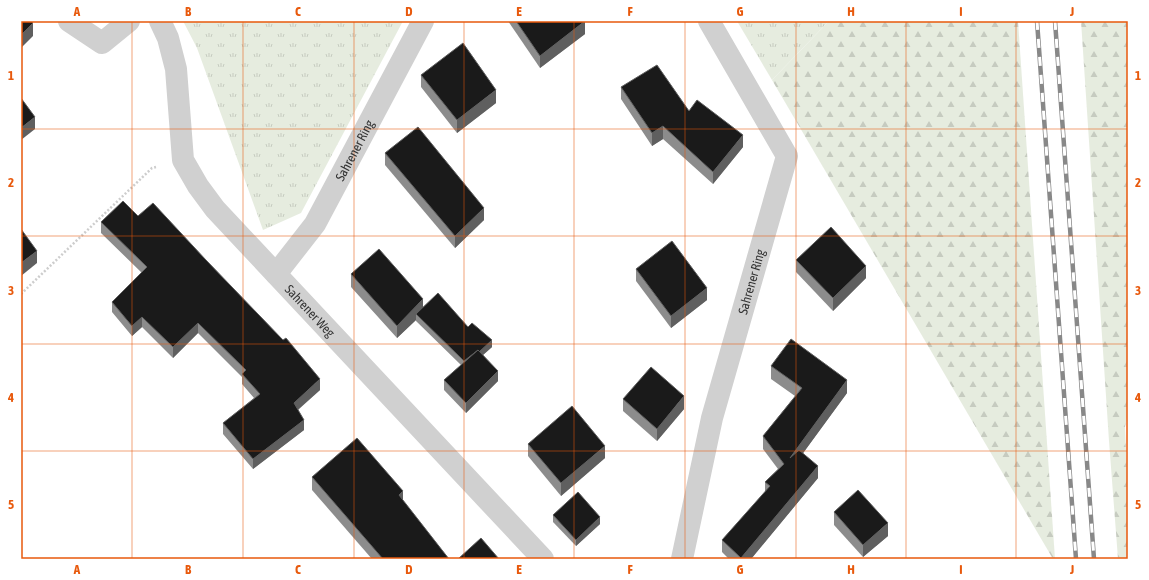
<svg xmlns="http://www.w3.org/2000/svg" width="1149" height="580" font-family="'Asap Condensed',sans-serif">
<style>
.grass{fill:url(#grass-tufts)}
.forest{fill:url(#forest-firs)}
.lines{fill:none;stroke-linecap:round;stroke-linejoin:round}
.path{stroke:#cdcdcd;stroke-width:2.5;stroke-dasharray:2 2;stroke-linecap:butt}
.minor{stroke:#d0d0d0;stroke-width:22}
.rail-casing{stroke:#888;stroke-width:4.5}
.rail{stroke:#fff;stroke-width:3;stroke-dasharray:9;stroke-linecap:butt}
.wall{fill:#8c8c8c}
.shaded-wall{fill:#5f5f5f}
.building{fill:#1a1a1a;stroke:#5f5f5f}
.grid{fill:none;stroke:#e8590c;stroke-width:1;stroke-opacity:0.55}
.labels{text-anchor:middle;stroke-width:4;stroke-linejoin:round;paint-order:stroke}
.street-label{font-size:13px;fill:#333;stroke:#fff}
.neatline{fill:none;stroke:#e8590c;stroke-width:1.5}
.grid-label{font-size:13px;text-anchor:middle;font-weight:bold;fill:#e8590c}
</style>
<defs>
<pattern id="grass-tufts" width="24" height="20" patternUnits="userSpaceOnUse"><rect width="24" height="20" fill="#e6ecdf"/><path d="M3 7l-1-3M5 7V3M7 7l1-3M15 17l-1-3M17 17v-4M19 17l1-3" fill="none" stroke="#c6cbc0"/></pattern>
<pattern id="forest-firs" width="22" height="20" patternUnits="userSpaceOnUse"><rect width="22" height="20" fill="#e6ecdf"/><path d="M5 1l3.5 6h-7zM16 11l3.5 6h-7z" fill="#c6cbc0"/></pattern>
</defs>
<rect width="100%" height="100%" fill="#fff"/>
<g class="grass">
<polygon points="183,21 403,21 301,213 263,230 197,48"/>
<polygon points="737,21 829,21 772,80"/>
</g>
<g class="forest">
<polygon points="829,21 1018,21 1055,559 1053,559 772,80"/>
<polygon points="1081,21 1128,21 1128,413 1125,427 1128,496 1128,559 1118,559 1109,441"/>
</g>
<g class="lines">
<polyline class="path" points="21,294 152,168 156,167"/>
<g class="minor">
<polyline points="69,21 102,43 129,21"/>
<path id="s1" d="M160,21L168,38L176,69L183,160L198,186L215,209L543,559"/>
<path id="s2" d="M276,274L315,224L423,21"/>
<path id="s3" d="M682,559L712,418L787,156L709,21"/>
</g>
<g class="rail-casing">
<g id="rail">
<polyline points="1037,21 1076,559"/>
<polyline points="1055,21 1094,559"/>
</g>
</g>
<use href="#rail" class="rail"/>
</g>
<g class="wall">
<polygon points="508,21 584,21 585,34 540,68"/>
<polygon points="421,75 496,103 457,133 421,87"/>
<polygon points="621,87 689,111 743,147 713,184 663,139 652,146 621,99"/>
<polygon points="385,153 484,220 455,248 385,165"/>
<polygon points="138,216 320,390 298,410 304,430 253,469 223,434 223,423 254,398 242,384 242,377 198,333 173,358 142,327 132,336 112,312 112,302 142,273 101,233 101,222"/>
<polygon points="796,260 866,278 833,311 796,272"/>
<polygon points="636,269 707,300 671,328 636,281"/>
<polygon points="351,274 468,327 492,347 483,355 498,381 466,413 444,390 444,380 461,365 416,321 416,320 397,338 351,287"/>
<polygon points="771,366 847,393 803,453 818,478 751,559 729,559 722,552 722,540 765,492 765,482 778,469 763,449 763,436 795,396 771,379"/>
<polygon points="623,399 684,409 657,441 623,411"/>
<polygon points="528,444 605,458 561,496 528,456"/>
<polygon points="312,477 403,501 449,559 372,559 312,490"/>
<polygon points="834,512 888,536 863,557 834,525"/>
<polygon points="553,515 600,524 576,546 553,522"/>
</g>
<g class="shaded-wall">
<polygon points="585,21 585,34 540,68 540,56"/>
<polygon points="33,23 33,36 21,48 21,35"/>
<polygon points="496,90 496,103 457,133 457,120"/>
<polygon points="35,117 35,129 21,140 21,128"/>
<polygon points="663,126 663,139 652,146 652,133"/>
<polygon points="743,135 743,147 713,184 713,172"/>
<polygon points="484,208 484,220 455,248 455,236"/>
<polygon points="37,251 37,263 21,276 21,263"/>
<polygon points="866,266 866,278 833,311 833,298"/>
<polygon points="707,288 707,300 671,328 671,316"/>
<polygon points="423,299 423,312 416,314 416,320 397,338 397,326"/>
<polygon points="142,317 142,327 132,336 132,326"/>
<polygon points="198,323 198,333 173,358 173,347"/>
<polygon points="492,340 492,347 466,370 466,363"/>
<polygon points="498,371 498,381 466,413 466,403"/>
<polygon points="320,379 320,390 294,413 294,403"/>
<polygon points="847,380 847,393 790,471 790,458"/>
<polygon points="684,396 684,409 657,441 657,429"/>
<polygon points="304,420 304,430 253,469 253,459"/>
<polygon points="605,446 605,458 561,496 561,483"/>
<polygon points="818,466 818,478 751,559 741,559 741,558"/>
<polygon points="403,491 403,504 399,495"/>
<polygon points="600,517 600,524 576,546 576,540"/>
<polygon points="888,523 888,536 863,557 863,545"/>
</g>
<g class="building">
<polygon points="21,21 31,21 33,23 21,35"/>
<polygon points="516,21 585,21 540,56"/>
<polygon points="463,43 496,90 457,120 421,75"/>
<polygon points="657,65 689,111 697,100 743,135 713,172 663,126 652,133 621,87"/>
<polygon points="21,98 35,117 21,128"/>
<polygon points="418,127 484,208 455,236 385,153"/>
<polygon points="123,201 138,216 153,203 206,260 283,340 286,338 320,379 294,403 304,420 253,459 223,423 260,394 242,374 246,370 198,323 173,347 142,317 132,326 112,302 147,267 101,222"/>
<polygon points="831,227 866,266 833,298 796,260"/>
<polygon points="21,229 37,251 21,263"/>
<polygon points="672,241 707,288 671,316 636,269"/>
<polygon points="379,249 423,299 397,326 351,274"/>
<polygon points="438,293 468,327 472,323 492,340 479,352 478,350 464,361 416,314"/>
<polygon points="791,339 847,380 790,458 799,450 818,466 741,558 722,540 770,486 765,482 784,464 763,436 802,388 771,366"/>
<polygon points="478,350 498,371 466,403 444,380"/>
<polygon points="651,367 684,396 657,429 623,399"/>
<polygon points="572,406 605,446 561,483 528,444"/>
<polygon points="357,438 403,491 399,495 449,559 383,559 312,477"/>
<polygon points="858,490 888,523 863,545 834,512"/>
<polygon points="578,492 600,517 576,540 553,515"/>
<polygon points="481,538 499,559 458,559"/>
</g>
<path class="grid" d="M132,21V559M243,21V559M354,21V559M464,21V559M574,21V559M685,21V559M796,21V559M906,21V559M1016,21V559M21,129H1128M21,236H1128M21,344H1128M21,451H1128"/>
<g class="labels">
<g class="street-label">
<text dy="5" stroke="none"><textPath href="#s2" startOffset="147">Sahrener Ring</textPath></text>
<text dy="5" stroke="none"><textPath href="#s3" startOffset="286">Sahrener Ring</textPath></text>
<text dy="5" stroke="none"><textPath href="#s1" startOffset="340">Sahrener Weg</textPath></text>
</g>
</g>
<rect width="1149" height="580" fill="none" stroke="#ffffff" stroke-width="44"/>
<rect x="22" y="22" width="1105" height="536" class="neatline"/>
<g class="grid-label">
<text x="77" y="16">A</text>
<text x="188" y="16">B</text>
<text x="298" y="16">C</text>
<text x="409" y="16">D</text>
<text x="519" y="16">E</text>
<text x="630" y="16">F</text>
<text x="740" y="16">G</text>
<text x="851" y="16">H</text>
<text x="961" y="16">I</text>
<text x="1072" y="16">J</text>
<text x="11" y="80">1</text>
<text x="1138" y="80">1</text>
<text x="11" y="187">2</text>
<text x="1138" y="187">2</text>
<text x="11" y="295">3</text>
<text x="1138" y="295">3</text>
<text x="11" y="402">4</text>
<text x="1138" y="402">4</text>
<text x="11" y="509">5</text>
<text x="1138" y="509">5</text>
<text x="77" y="574">A</text>
<text x="188" y="574">B</text>
<text x="298" y="574">C</text>
<text x="409" y="574">D</text>
<text x="519" y="574">E</text>
<text x="630" y="574">F</text>
<text x="740" y="574">G</text>
<text x="851" y="574">H</text>
<text x="961" y="574">I</text>
<text x="1072" y="574">J</text>
</g>
</svg>
